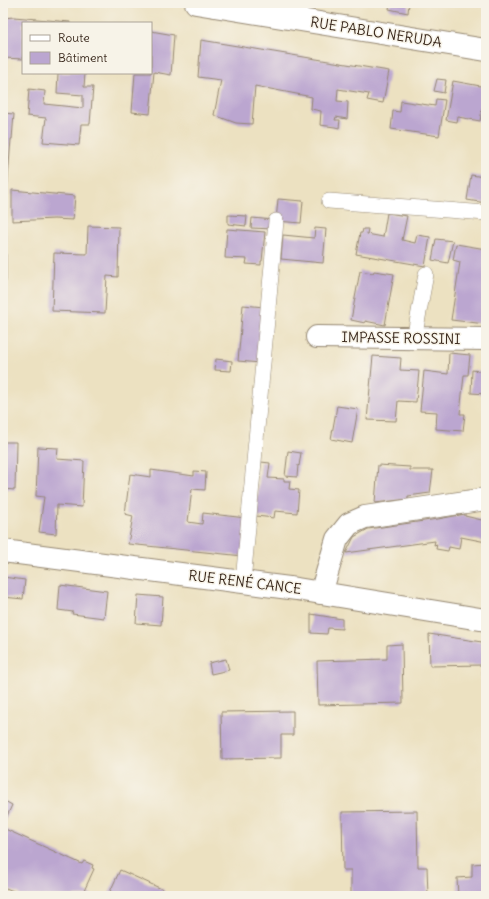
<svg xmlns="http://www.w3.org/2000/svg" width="489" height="899" font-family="Delius,sans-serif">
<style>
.building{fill:#bba6d0}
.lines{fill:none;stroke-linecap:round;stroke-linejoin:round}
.service-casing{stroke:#948670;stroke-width:16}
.minor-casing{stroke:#948670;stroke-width:24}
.tertiary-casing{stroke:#948670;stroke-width:24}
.service{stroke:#fff;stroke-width:15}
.minor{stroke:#fff;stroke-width:22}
.tertiary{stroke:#fff;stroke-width:22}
.labels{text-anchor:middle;stroke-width:3;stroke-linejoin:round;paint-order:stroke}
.street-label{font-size:14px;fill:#3b2a1e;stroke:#f7f3e8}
</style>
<rect width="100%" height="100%" fill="#f7f3e8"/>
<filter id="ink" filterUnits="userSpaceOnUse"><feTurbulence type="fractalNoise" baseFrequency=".025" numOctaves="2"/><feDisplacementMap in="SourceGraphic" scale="8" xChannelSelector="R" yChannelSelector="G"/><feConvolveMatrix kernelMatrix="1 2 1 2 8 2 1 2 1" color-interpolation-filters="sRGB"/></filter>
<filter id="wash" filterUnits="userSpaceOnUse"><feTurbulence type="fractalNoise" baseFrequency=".012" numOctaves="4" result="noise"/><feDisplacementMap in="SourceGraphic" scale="16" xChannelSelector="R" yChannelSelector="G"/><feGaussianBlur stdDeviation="0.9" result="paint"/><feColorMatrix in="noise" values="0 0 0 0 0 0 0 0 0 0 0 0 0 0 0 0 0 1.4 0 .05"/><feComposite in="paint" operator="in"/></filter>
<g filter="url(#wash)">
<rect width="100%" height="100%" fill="#ece1c1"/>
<g id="blocks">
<g class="building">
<polygon points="390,3 409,3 408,13 389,9"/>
<polygon points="14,17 70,22 70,23 23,23 23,59 3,58 3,18"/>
<polygon points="151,31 174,35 171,75 154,72 150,114 132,112 135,73 151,73"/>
<polygon points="201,40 389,71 383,103 367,100 369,94 338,89 337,101 348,102 347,119 336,117 335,120 340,120 339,128 335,127 320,125 321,111 311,109 312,97 255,86 252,124 236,123 214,115 221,80 198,77"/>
<polygon points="58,73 85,73 84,87 93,87 90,124 81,124 79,145 43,142 46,118 27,116 29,89 45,91 44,104 83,108 83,95 57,93"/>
<polygon points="437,79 446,80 444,93 434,91"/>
<polygon points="453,81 486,87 480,121 458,117 457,122 446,120"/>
<polygon points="436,99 445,100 439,136 391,129 393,111 400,112 401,101 435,106"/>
<polygon points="3,113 14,114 12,139 11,139 7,191 3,191"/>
<polygon points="485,171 486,171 486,203 467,200 471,175 484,177"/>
<polygon points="12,190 75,196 73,220 54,219 12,221"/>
<polygon points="278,199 303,201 301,223 276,221"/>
<polygon points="387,213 407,216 402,240 415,243 417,235 430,237 425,266 356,254 360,233 362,233 363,229 368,229 367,234 383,237"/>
<polygon points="228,215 247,216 246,226 228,224"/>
<polygon points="252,218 274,220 273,229 251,228"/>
<polygon points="88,226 119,227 118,277 107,276 105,313 52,311 54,253 87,254"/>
<polygon points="315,228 326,229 323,263 281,259 283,235 314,238"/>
<polygon points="227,229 265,232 262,261 261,261 261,265 246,264 247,259 225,258"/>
<rect x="3" y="234" width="3" height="47"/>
<polygon points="436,239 453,241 448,263 432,260"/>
<polygon points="456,244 486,249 486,280 483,299 486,300 486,324 451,320 460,262 453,260"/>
<polygon points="360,271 373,273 374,271 394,274 385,325 365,321 365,323 351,320"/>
<polygon points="243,305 264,307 260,363 238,361"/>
<polygon points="449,353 470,355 468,375 464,375 460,414 465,414 463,431 436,429 437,412 420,411 424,371 448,374"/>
<polygon points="373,356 401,358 400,370 419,371 416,402 398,401 396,421 367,420"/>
<polygon points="216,359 232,361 231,371 215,370"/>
<polygon points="472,370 486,372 486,394 471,393"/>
<polygon points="337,406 358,409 352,443 331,439"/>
<polygon points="3,442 16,442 15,490 3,489"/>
<polygon points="38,447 58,448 57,459 84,461 82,507 57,505 56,534 39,532 44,497 36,496"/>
<polygon points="288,451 301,453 299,466 298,465 297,477 285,476"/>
<polygon points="261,462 270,463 268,478 284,479 284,481 290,481 289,489 299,490 297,513 275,511 274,518 256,516"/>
<polygon points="378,465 410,467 410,470 433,470 430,493 408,496 408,499 375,503"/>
<polygon points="151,470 194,476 194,471 206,472 205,490 192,489 188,522 202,524 203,513 246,518 243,556 128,544 133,516 125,514 130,474 151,477"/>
<polygon points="465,514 465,516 486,521 486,542 461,537 459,549 449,547 448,551 436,549 437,544 434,545 435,541 346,553 354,537 368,529 438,519"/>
<polygon points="3,577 25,580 23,599 3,597"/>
<polygon points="60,585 107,591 104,618 72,614 73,612 58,610"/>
<polygon points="138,595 163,597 161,625 136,623"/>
<polygon points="311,614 342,619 342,629 328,628 327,634 311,633"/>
<polygon points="429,634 482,642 483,653 486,653 486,689 483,689 482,665 430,666"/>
<polygon points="402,644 403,703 318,705 317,661 387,659 387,645"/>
<polygon points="226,659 229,670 211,674 209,663"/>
<polygon points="293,711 293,735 281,735 281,758 222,759 221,712"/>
<polygon points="3,800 12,805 3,825"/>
<polygon points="417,811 418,867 427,867 428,896 351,896 351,870 343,870 342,812"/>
<polygon points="3,828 82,864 84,861 93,865 92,868 94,869 84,891 93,896 19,896 20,894 6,888 3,894"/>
<polygon points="486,863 486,896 458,896 457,878 472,877 472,864"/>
<polygon points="120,870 164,890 163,892 169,895 168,896 108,896"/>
</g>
</g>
</g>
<g filter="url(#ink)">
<use href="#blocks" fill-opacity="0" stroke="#948670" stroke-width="1"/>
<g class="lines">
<g class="service-casing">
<g id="service">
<polyline points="329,201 486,213"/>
<polyline points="414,339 426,274"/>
<polyline points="243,582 276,221"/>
</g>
</g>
<g class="minor-casing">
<g id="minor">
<polyline points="317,337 486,339"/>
<polyline points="3,551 297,589 486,620"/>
<polyline points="321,593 337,539 349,524 365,517 486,499"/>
</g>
</g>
<g class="tertiary-casing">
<polyline id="tertiary" points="196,3 486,50"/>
</g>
<use href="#service" class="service"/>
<use href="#minor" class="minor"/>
<use href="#tertiary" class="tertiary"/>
</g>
</g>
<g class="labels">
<g class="street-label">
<text transform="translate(376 32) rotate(9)" y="5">RUE PABLO NERUDA</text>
<text transform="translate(401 338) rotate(1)" y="5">IMPASSE ROSSINI</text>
<text transform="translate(245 582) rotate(7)" y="5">RUE RENÉ CANCE</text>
</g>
</g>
<rect width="489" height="899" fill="none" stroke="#f7f3e8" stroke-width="16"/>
<rect x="22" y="22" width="130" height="52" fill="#f7f3e8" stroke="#aca397"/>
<rect x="30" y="35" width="20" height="6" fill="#ffffff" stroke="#aca397"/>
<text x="58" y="42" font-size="12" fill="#3b2a1e">Route</text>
<rect x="30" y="52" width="20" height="12" fill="#bba6d0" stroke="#aca397"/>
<text x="58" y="62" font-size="12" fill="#3b2a1e">Bâtiment</text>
</svg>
